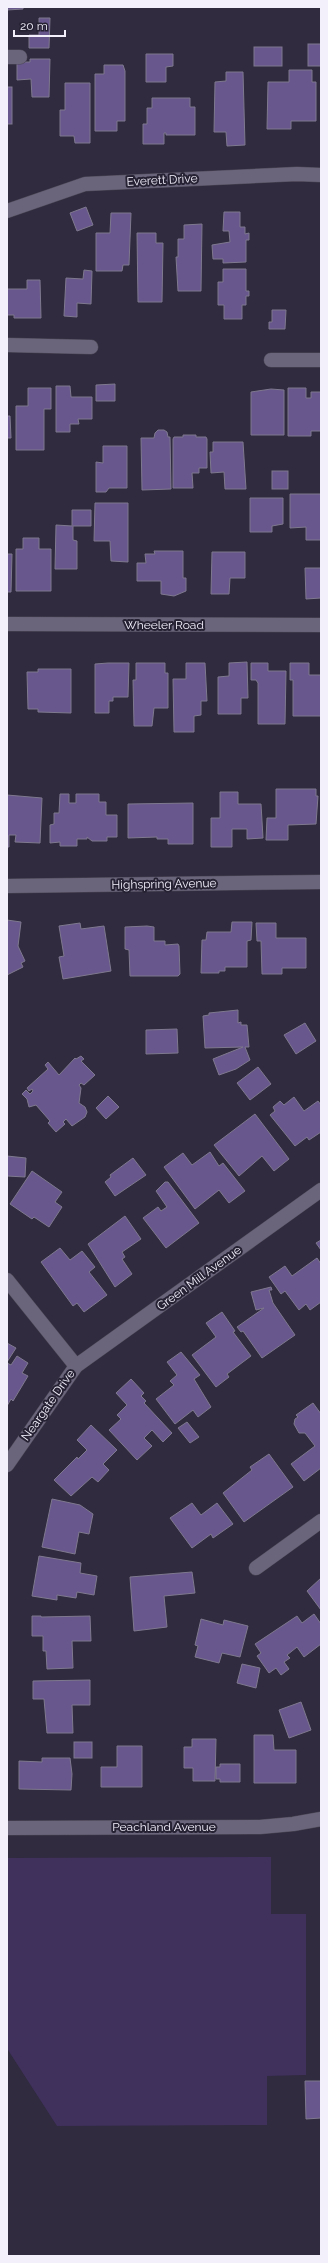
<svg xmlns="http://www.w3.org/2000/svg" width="328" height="2263" font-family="Raleway,sans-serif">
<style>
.green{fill:#3f305c}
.building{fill:#68578c;stroke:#7f798f}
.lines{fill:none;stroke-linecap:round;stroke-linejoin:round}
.street-casing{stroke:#4d4858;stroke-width:15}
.street{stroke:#6b657b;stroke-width:14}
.labels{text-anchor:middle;stroke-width:4;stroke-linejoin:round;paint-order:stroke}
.street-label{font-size:12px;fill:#f3f0fc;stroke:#262133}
</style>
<rect width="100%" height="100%" fill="#302b3e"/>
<polygon class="green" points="271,1857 271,1914 306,1914 306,2075 267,2076 267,2125 57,2126 8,2050 7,1858"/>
<g class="building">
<polygon points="7,7 23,7 23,9 7,10"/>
<polygon points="39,18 50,18 49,48 29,48 29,35 39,35"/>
<rect x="308" y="44" width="13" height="22"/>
<rect x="254" y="47" width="28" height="19"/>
<polygon points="146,54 173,54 173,66 166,67 166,82 146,82"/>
<polygon points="30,59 50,59 49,97 32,97 31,79 17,80 17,62 30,62"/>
<polygon points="104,65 123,65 125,71 125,121 117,121 117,131 95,131 95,74 104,74"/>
<polygon points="289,70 312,70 312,82 316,82 316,121 291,121 291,129 267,129 268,82 289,82"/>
<polygon points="226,72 243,72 245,145 227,146 226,132 214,132 215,82 226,81"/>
<polygon points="65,83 90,83 90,143 75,143 74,136 60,136 60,110 65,110"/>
<rect x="7" y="87" width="5" height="37"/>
<polygon points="152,98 190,98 190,107 195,107 195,135 166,135 166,133 164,133 164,144 143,144 143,124 147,124 147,108 152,108"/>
<polygon points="86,207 93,225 77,231 70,213"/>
<polygon points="224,212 240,212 240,227 245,227 245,234 249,233 249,240 246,240 246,262 223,263 223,259 213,259 212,245 230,242 229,231 223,231"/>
<polygon points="111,213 131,213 129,265 123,265 122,271 96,271 96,233 110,233"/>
<polygon points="202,224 201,291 178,291 176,257 178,257 178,239 184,239 184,225"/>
<polygon points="137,233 156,233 156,243 163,243 162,302 138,302"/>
<polygon points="223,269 246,269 246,291 249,291 249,296 246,296 246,305 242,305 242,319 224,319 224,305 218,305 218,282 223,282"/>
<polygon points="84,270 92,271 91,304 77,303 77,317 64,316 66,278 83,279"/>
<polygon points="27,280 40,280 41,318 14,318 14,315 7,315 7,289 27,289"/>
<polygon points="272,310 286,310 285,329 269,329 269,322 272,322"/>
<polygon points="115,384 115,401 96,401 96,385"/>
<polygon points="56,386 70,386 71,397 92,397 92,419 78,419 79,424 70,424 70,432 56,432"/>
<polygon points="28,388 51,388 51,409 44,409 44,450 16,450 16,406 28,406"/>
<polygon points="288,388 306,388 306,398 311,398 311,392 321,392 321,431 311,431 311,436 288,436"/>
<polygon points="271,389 284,390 284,435 251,435 251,392"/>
<polygon points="7,416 10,416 11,438 7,438"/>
<polygon points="158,430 164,430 167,432 168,437 170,437 171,489 142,490 141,438 154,438 155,433"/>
<polygon points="183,435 196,435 196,437 206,437 207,439 207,468 199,468 199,473 192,473 193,488 173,488 173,439 174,437 183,437"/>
<polygon points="213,442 243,442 246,489 225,489 224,472 211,473 210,452 213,452"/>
<polygon points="103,446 127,446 127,488 109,488 106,492 96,492 96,462 103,463"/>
<rect x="272" y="471" width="16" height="18"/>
<polygon points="290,494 321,494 321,540 306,540 306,527 290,528"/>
<polygon points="250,498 283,498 283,524 272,526 272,532 250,532"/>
<polygon points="95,503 128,503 128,562 111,561 110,541 94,541"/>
<polygon points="72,510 91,510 91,526 73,526 73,540 77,541 77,569 55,569 56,525 72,526"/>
<polygon points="23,538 39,538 39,549 51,549 51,591 16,591 16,549 23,549"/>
<polygon points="154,551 183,551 183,578 186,578 186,591 174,596 161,594 161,581 137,581 137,563 146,563 145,554 155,554"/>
<polygon points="212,552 245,552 245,578 230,578 229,594 211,594"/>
<polygon points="7,554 12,554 11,592 7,592"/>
<polygon points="305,568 321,568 321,598 306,599"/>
<polygon points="247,662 248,698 241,698 241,714 218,714 218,677 229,676 229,663"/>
<polygon points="108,663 129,663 128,697 113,697 113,701 109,701 109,713 95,713 95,664"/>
<polygon points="136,663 165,663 165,673 168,673 168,708 154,708 152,726 134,726 133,680 136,680"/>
<polygon points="186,663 205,663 207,701 201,701 201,715 194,716 194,732 174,732 173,679 186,679"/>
<polygon points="251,663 268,663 268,671 286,671 285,724 258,724 258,683 256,680 251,680"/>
<polygon points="290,663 309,663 309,675 321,675 321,716 293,716 293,680 290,680"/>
<polygon points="38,669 71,669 71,713 38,712 38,709 28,709 27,672 38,672"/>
<polygon points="276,789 316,789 316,796 318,796 316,824 288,825 288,840 266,840 267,818 276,818"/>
<polygon points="220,792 238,792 238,804 261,804 263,838 247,839 247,829 232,829 232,847 211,847 211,818 220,818"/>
<polygon points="60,794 69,794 69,803 76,803 76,794 99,794 99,802 106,802 106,815 117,815 117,837 107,837 107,841 92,841 87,837 87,839 77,839 77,846 60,846 60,842 50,843 50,825 54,824 54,813 59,813"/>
<polygon points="7,795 42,798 40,843 15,842 16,835 9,835 9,847 7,847"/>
<polygon points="193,803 193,844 168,844 168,839 157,839 157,837 128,838 128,804"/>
<polygon points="7,920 21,922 18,946 25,961 21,963 23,967 7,975"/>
<polygon points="232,922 252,922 251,940 247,941 247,967 225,967 225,971 219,971 219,973 201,973 202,940 206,940 207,932 231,932"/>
<polygon points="80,923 81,929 104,926 111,971 63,979 59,957 64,956 59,926"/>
<polygon points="256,923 276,923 276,938 306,938 306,968 282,968 282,974 262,974 261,941 257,941"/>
<polygon points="147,926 154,927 154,941 165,941 165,945 178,944 179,946 180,974 178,976 130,976 129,950 125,949 125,927"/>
<polygon points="238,1010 238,1023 241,1022 241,1025 247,1025 249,1047 245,1047 250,1060 236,1069 219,1075 213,1059 243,1047 205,1048 203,1016 209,1015 209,1013"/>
<polygon points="305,1023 316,1041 296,1054 284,1035"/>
<polygon points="177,1029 178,1053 146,1054 146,1030"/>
<polygon points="81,1056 84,1059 81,1061 95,1075 84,1085 81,1083 79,1085 81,1088 79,1103 85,1107 87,1112 85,1117 72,1126 66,1119 63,1122 65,1124 56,1132 48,1123 50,1121 36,1105 29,1107 27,1099 22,1094 26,1090 30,1094 33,1091 32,1089 29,1091 27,1088 48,1069 45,1065 48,1062 59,1075 75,1058 76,1059"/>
<polygon points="258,1067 271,1084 250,1100 237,1083"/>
<polygon points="108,1096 119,1107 106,1119 96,1108"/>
<polygon points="294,1097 304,1111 318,1101 321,1105 321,1132 309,1140 307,1137 295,1146 270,1115 275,1111 273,1107 280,1101 284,1105"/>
<polygon points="255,1114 289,1159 274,1171 262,1156 239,1176 214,1145"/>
<polygon points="210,1152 219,1166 223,1163 245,1191 229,1203 219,1190 195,1209 164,1167 183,1153 192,1165"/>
<polygon points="7,1156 26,1158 25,1177 7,1176"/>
<polygon points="133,1158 146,1175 115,1196 105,1182 111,1177 110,1175"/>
<polygon points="32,1171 62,1192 55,1202 62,1207 49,1227 34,1217 32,1219 10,1204"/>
<polygon points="165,1182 168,1182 199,1223 166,1248 143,1218 158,1207 161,1211 167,1207 156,1191"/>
<polygon points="125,1216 141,1239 122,1252 125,1257 122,1259 132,1274 115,1287 88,1244"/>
<polygon points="321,1240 321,1250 316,1243"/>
<polygon points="60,1248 70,1260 82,1251 95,1267 89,1272 107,1295 84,1312 77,1303 73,1306 41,1262"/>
<polygon points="317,1258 321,1264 321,1302 310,1310 306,1304 299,1310 285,1291 281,1294 269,1277 285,1266 292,1276"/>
<polygon points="271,1287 272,1290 269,1290 273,1303 295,1335 262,1358 243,1331 241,1332 237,1327 264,1308 256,1310 251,1292"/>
<polygon points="222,1312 235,1331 233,1332 251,1356 227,1374 229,1377 216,1387 192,1355 216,1337 206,1323"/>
<polygon points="7,1343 16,1348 7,1362"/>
<polygon points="181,1352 200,1375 194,1379 211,1407 198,1417 193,1410 175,1424 156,1399 174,1385 170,1381 177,1375 167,1362"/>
<polygon points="17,1356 28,1363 22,1373 28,1376 13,1401 11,1399 7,1406 7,1363 11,1365"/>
<polygon points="131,1379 144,1393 141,1396 146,1401 144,1403 172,1433 163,1442 152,1430 144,1438 152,1446 137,1460 109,1430 121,1419 117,1415 127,1405 116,1393"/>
<polygon points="313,1403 321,1414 321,1468 304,1481 291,1464 315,1446 305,1433 299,1433 294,1424 295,1419 298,1417 296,1415"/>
<polygon points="187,1422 199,1437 190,1443 178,1428"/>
<polygon points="91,1425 117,1450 103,1464 109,1470 98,1482 92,1477 71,1496 54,1480 77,1457 78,1459 87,1450 77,1440"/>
<polygon points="269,1454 293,1487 244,1522 223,1493 252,1470 250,1467"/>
<polygon points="52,1499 80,1505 93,1514 89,1534 79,1532 75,1554 42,1547"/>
<polygon points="192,1503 201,1515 217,1503 233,1524 213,1538 211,1534 192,1548 170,1518"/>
<polygon points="39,1556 81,1563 80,1573 97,1576 94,1595 77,1592 76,1598 57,1595 57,1600 32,1596"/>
<polygon points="192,1572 195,1593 164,1596 167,1627 134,1631 130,1577"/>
<polygon points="321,1578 321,1610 307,1591"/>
<polygon points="314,1614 321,1624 321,1644 304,1657 297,1647 287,1655 290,1658 284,1662 289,1669 281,1675 276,1668 269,1673 257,1656 261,1653 255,1644 297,1616 302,1623"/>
<polygon points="32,1616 41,1616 41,1617 90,1616 91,1641 72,1641 73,1668 47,1669 46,1651 43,1651 43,1636 32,1636"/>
<polygon points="201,1619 223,1625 224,1620 248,1626 240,1657 222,1653 219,1663 195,1657 198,1646 195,1645"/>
<polygon points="242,1664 260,1668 256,1688 237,1683"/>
<polygon points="90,1680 90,1705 72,1705 73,1733 47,1733 44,1699 33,1699 33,1681"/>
<polygon points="301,1702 311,1730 289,1738 279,1710"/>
<polygon points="254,1735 273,1735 274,1750 296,1750 296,1783 254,1783"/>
<polygon points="192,1739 216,1739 215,1781 193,1781 193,1768 184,1768 184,1747 192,1747"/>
<rect x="74" y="1742" width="18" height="16"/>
<polygon points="117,1746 142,1746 142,1787 101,1787 101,1767 117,1767"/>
<polygon points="42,1758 70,1758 72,1774 71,1790 19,1789 19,1761 42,1762"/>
<polygon points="220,1764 240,1764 240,1782 220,1782 220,1779 216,1779 216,1767 220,1767"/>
<polygon points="305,2081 321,2081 321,2118 306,2119"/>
</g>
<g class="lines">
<g class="street-casing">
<g id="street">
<polyline points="7,57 20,57"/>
<polyline points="7,211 85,184 297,174 321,175"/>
<polyline points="7,345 91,347"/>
<polyline points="271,360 321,360"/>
<polyline points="7,624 321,625"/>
<polyline points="7,886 321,882"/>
<polyline points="7,1280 76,1366"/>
<polyline points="7,1465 76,1366 321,1190"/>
<polyline points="256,1568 321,1521"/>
<polyline points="7,1828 260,1827 293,1824 321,1819"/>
</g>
</g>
<use href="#street" class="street"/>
</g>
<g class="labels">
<g class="street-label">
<text transform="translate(162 180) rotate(-3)" y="4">Everett Drive</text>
<text x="164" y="629">Wheeler Road</text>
<text transform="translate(164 884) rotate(-1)" y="4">Highspring Avenue</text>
<text transform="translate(199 1278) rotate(-36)" y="4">Green Mill Avenue</text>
<text transform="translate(48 1405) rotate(-55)" y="4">Neargate Drive</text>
<text x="164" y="1831">Peachland Avenue</text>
</g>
</g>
<rect width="328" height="2263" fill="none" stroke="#f3f0fc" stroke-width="16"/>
<path d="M14 30v6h51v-6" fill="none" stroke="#f3f0fc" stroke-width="2"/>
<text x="20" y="30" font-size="12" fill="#f3f0fc" stroke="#262133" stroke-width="3" paint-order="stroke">20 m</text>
</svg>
